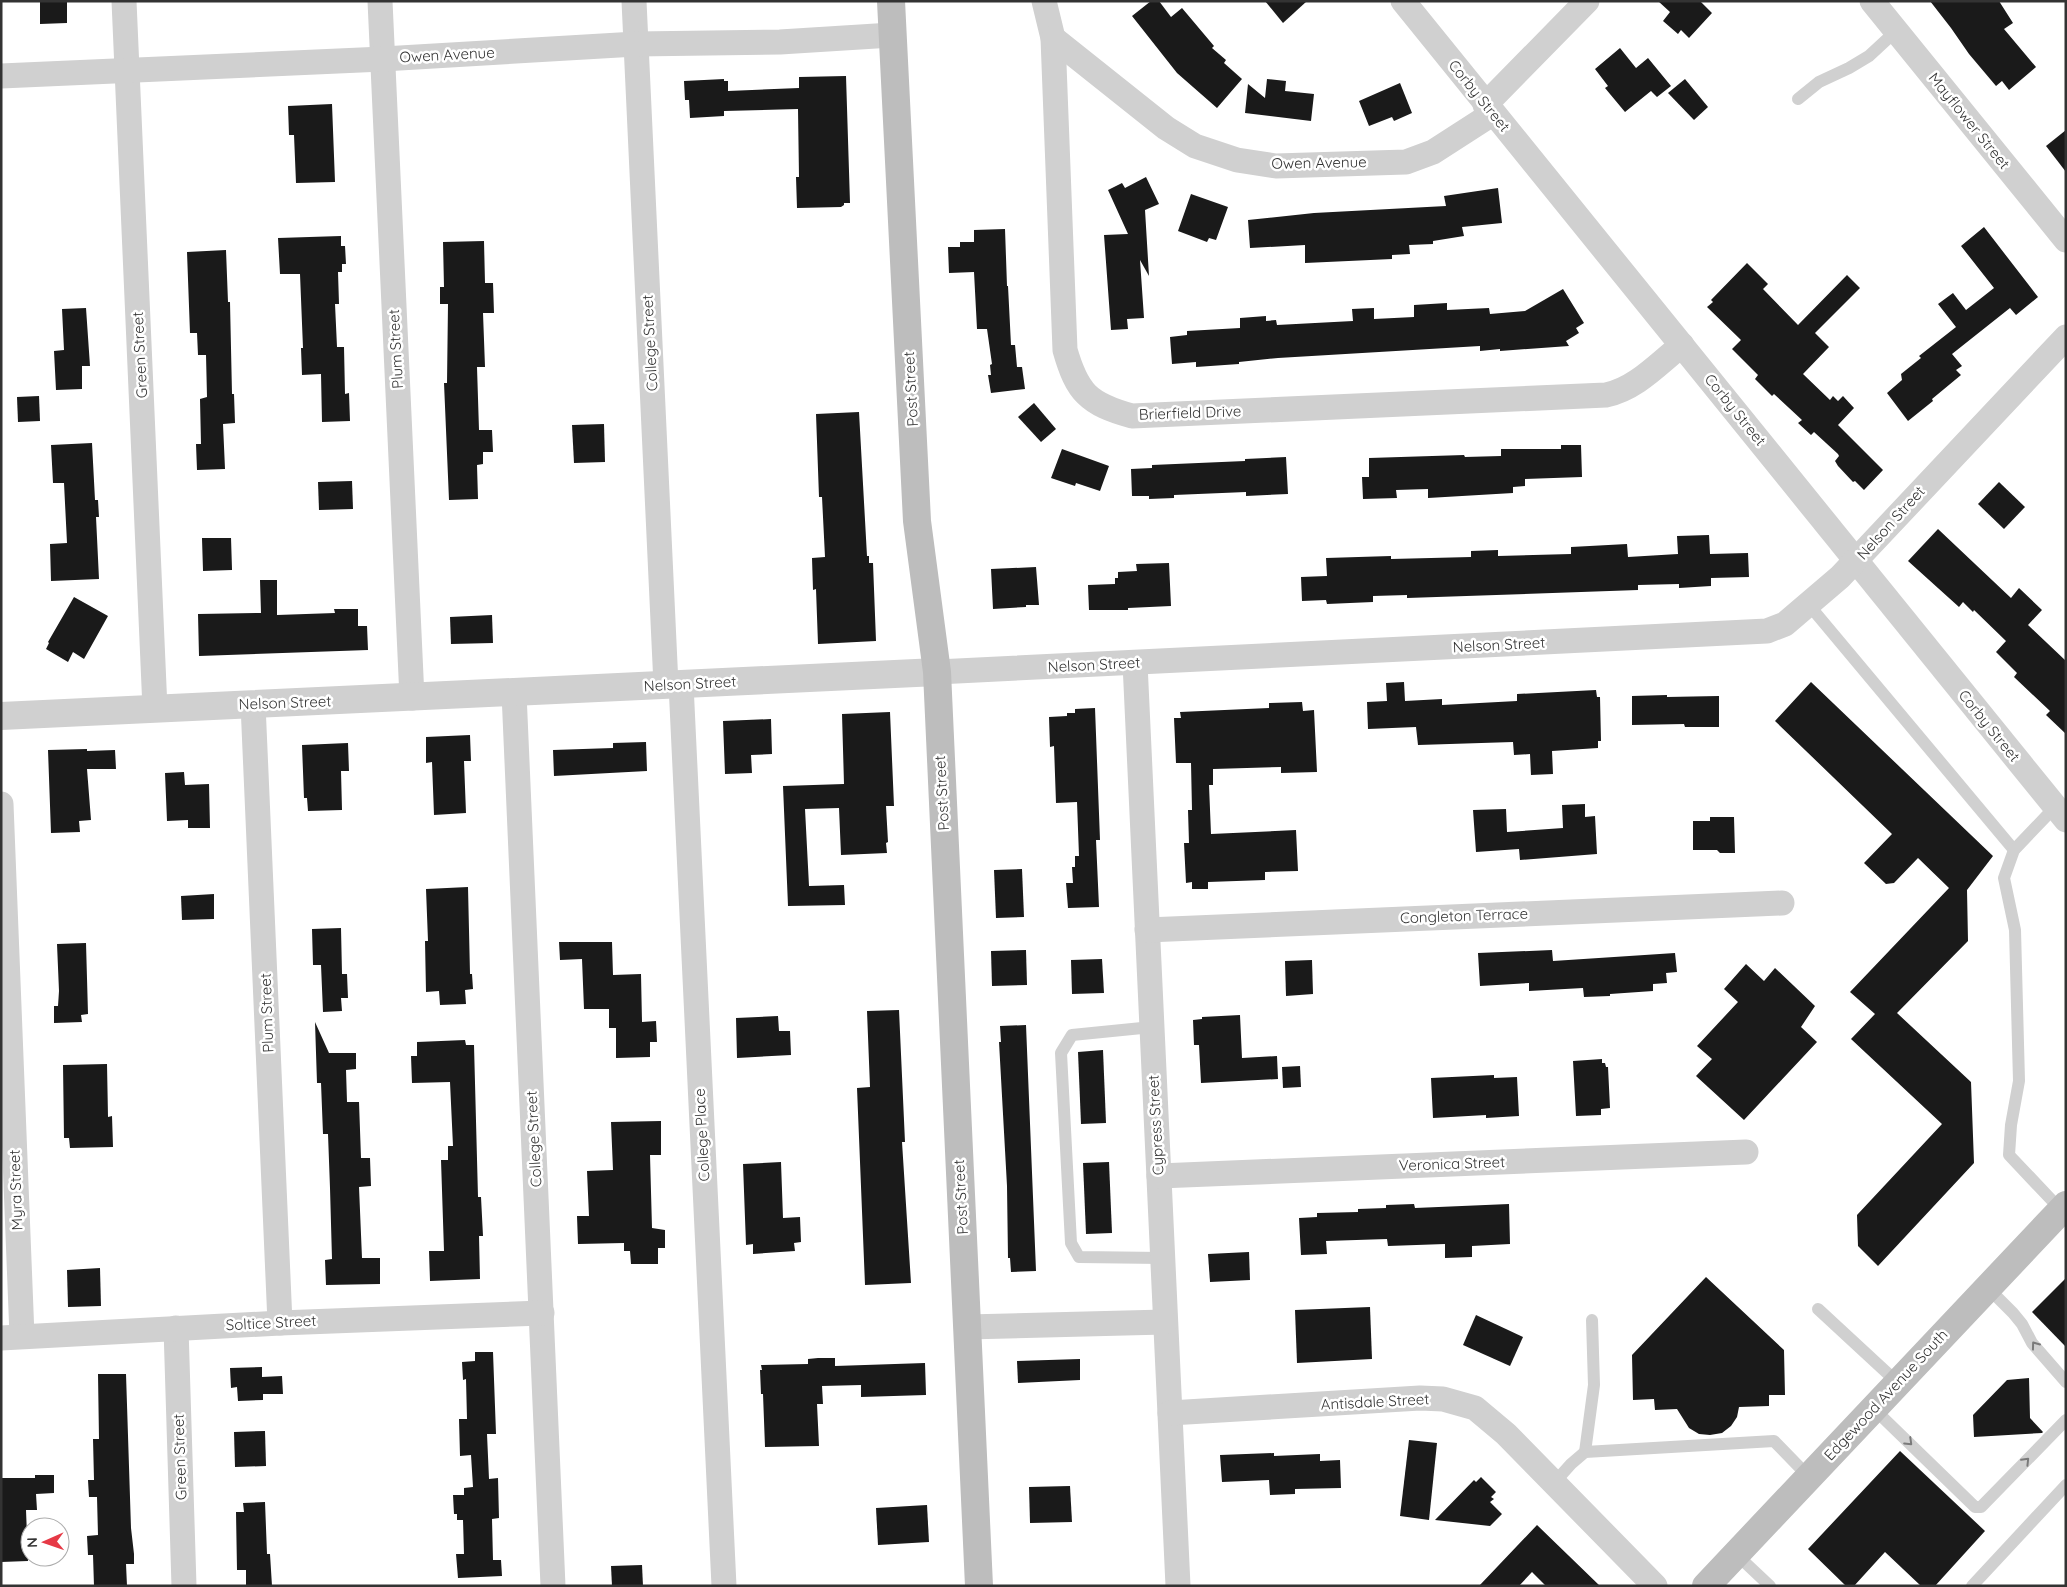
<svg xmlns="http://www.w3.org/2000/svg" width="2067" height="1587" font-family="Quicksand,sans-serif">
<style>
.building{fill:#1a1a1a}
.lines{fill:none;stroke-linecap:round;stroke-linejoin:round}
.service{stroke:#d0d0d0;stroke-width:12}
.minor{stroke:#d0d0d0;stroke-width:25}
.tertiary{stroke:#d0d0d0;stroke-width:28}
.secondary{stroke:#bdbdbd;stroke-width:28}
.oneway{stroke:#7a7a7a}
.labels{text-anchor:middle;stroke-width:5;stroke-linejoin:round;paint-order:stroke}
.street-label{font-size:15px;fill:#333;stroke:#fff}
</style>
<rect width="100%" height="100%" fill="#fff"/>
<g class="building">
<polygon points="40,1 67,1 67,23 40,24"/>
<polygon points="1151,1 1159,1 1171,17 1182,8 1214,46 1212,48 1226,60 1224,63 1242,79 1217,108 1177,73 1132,16"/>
<polygon points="1265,1 1307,1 1283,23"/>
<polygon points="1658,1 1700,1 1712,13 1689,38 1681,30 1678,34 1663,21 1670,12"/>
<polygon points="1930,1 1999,1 2013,23 2004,29 2036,67 2009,90 2002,81 1996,86 1969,54 1951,28"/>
<polygon points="1620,48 1636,68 1648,58 1671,86 1657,97 1651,91 1625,112 1605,88 1608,86 1595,69"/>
<polygon points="846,76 850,203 844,203 844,205 841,207 797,208 796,177 799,177 798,109 724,111 724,116 690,118 689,100 685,100 684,81 724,79 724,81 728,81 728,91 799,88 799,77"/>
<polygon points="1267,79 1286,81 1285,91 1314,94 1311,121 1245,113 1248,84 1265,98"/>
<polygon points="1685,79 1708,107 1694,120 1668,93"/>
<polygon points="1400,83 1412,113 1394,121 1392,117 1369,126 1359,101"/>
<polygon points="332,104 335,182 296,183 294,135 289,135 288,106"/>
<polygon points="2066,130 2066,172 2046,146"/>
<polygon points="1146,177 1159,204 1145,210 1149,276 1140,260 1144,318 1127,319 1128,329 1111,330 1104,235 1128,234 1108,190 1122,183 1125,188"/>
<polygon points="1498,188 1502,223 1462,227 1464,236 1433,241 1433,244 1409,245 1410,254 1392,255 1392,259 1305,263 1305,245 1250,248 1248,220 1314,213 1446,206 1444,196"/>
<polygon points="1191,194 1228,207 1216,240 1209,238 1207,242 1178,231"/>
<polygon points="1984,227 2038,297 2016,315 2010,308 1952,354 1962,366 1956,370 1961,375 1932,399 1933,401 1908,421 1887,393 1902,380 1901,374 1921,358 1919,356 1956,327 1938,304 1953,293 1966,310 1994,288 1961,246"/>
<polygon points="1005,229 1007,286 1008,286 1011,345 1015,345 1017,367 1022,367 1025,389 991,393 988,375 991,375 990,365 992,364 987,329 977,329 974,272 949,273 948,247 960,247 960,242 974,242 974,230"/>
<polygon points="341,236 341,246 345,246 346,264 342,264 342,272 338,272 339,304 335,304 337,347 344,347 345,394 349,393 350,421 322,422 321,374 302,375 301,348 303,348 300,274 280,274 278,238"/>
<polygon points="484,241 485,283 493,283 494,313 483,313 485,367 477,367 479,430 492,430 493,452 483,452 483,464 477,465 478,499 449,500 444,383 447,383 448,304 440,304 440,287 444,287 443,242"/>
<polygon points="226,250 228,302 230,302 232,394 234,394 235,423 223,424 225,469 197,470 196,444 201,444 200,399 207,397 206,355 198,355 197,333 190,333 187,252"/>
<polygon points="1747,263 1768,284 1763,289 1798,325 1847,275 1860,288 1815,333 1829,347 1803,374 1830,400 1833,396 1838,401 1843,396 1854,408 1838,425 1883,470 1864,490 1855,481 1853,482 1838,466 1835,461 1839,456 1838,454 1814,432 1811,435 1798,423 1802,420 1774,394 1772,396 1755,379 1758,375 1732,349 1741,340 1707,307 1713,302 1711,300"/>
<polygon points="1563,289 1584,323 1576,328 1579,333 1566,341 1569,346 1500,351 1500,349 1480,351 1480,346 1278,358 1239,362 1239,364 1196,367 1196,362 1172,364 1170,337 1187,335 1187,331 1240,328 1240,318 1266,316 1266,321 1276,320 1277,325 1353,321 1352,309 1374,308 1374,319 1414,317 1414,305 1447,303 1447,310 1489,308 1490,314 1525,311"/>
<polygon points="86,308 90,366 82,366 82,389 56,390 54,351 64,350 62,309"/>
<polygon points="39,396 40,421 18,422 17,397"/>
<polygon points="1034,403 1056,429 1041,442 1018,417"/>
<polygon points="859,412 867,556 869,556 869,563 873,563 876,641 818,644 816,589 813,590 812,558 825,557 822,497 819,497 816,414"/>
<polygon points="604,424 605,462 574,463 572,425"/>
<polygon points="92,443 95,500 98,500 99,517 96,517 99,579 51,581 50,544 67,543 64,483 53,483 51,445"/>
<polygon points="1561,445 1581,445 1582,477 1525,479 1525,486 1513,487 1513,493 1428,498 1428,489 1396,490 1397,498 1363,499 1362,477 1369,477 1369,458 1464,455 1465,457 1501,456 1501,449 1561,449"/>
<polygon points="1062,449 1109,466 1100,491 1076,483 1075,486 1051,478"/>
<polygon points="1286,457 1288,494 1246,496 1246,492 1174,495 1174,498 1149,499 1149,496 1132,496 1131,469 1152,468 1152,465 1245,461 1245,459"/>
<polygon points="352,481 353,509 319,510 318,482"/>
<polygon points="1999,482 2025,507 2004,529 1978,504"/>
<polygon points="1938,529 2011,598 2019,588 2042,610 2028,625 2066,661 2066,734 2046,715 2050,711 2014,677 2017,673 1996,652 2006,641 1974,610 1973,612 1963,602 1959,607 1908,561"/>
<polygon points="1709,535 1710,554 1748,553 1749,577 1711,578 1711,586 1679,588 1679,584 1638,585 1638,590 1407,598 1407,595 1373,596 1373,602 1327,604 1326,600 1302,601 1301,577 1327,576 1326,558 1391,556 1391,559 1471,557 1471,551 1498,550 1498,556 1571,554 1571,547 1627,544 1628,557 1678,554 1677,536"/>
<polygon points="202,538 231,538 232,570 203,571"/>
<polygon points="1169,563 1171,606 1128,608 1128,610 1089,610 1088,585 1115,584 1115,578 1118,578 1118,572 1137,571 1136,564"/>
<polygon points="1036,567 1039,605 1026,605 1026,607 993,609 991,569"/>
<polygon points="260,580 277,580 277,615 335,613 334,609 358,609 358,626 367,626 368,650 199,656 198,614 261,613"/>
<polygon points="74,597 108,616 84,659 73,652 68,662 46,649 49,643 48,642"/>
<polygon points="492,615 493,643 451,644 450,617"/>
<polygon points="1404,682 1405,701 1442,699 1442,705 1517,701 1517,694 1596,690 1597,697 1600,697 1601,741 1598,741 1598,748 1552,751 1553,774 1531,775 1530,754 1514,755 1513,742 1418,745 1416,727 1368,729 1367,702 1387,701 1386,683"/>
<polygon points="1811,682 1993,856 1967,890 1968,941 1897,1013 1971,1082 1974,1163 1878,1266 1858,1246 1857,1215 1942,1124 1851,1039 1875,1014 1850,992 1949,888 1918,858 1894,883 1886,884 1864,863 1892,834 1775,721"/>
<polygon points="1667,695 1667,697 1719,696 1719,727 1685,727 1684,724 1632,725 1632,696"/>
<polygon points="1302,702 1303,711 1314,710 1317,772 1281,773 1281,767 1213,769 1213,785 1209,785 1211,834 1296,830 1298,871 1265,872 1265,880 1208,882 1208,889 1192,889 1192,882 1186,883 1184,843 1189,843 1188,810 1192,810 1191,763 1176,763 1174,718 1181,718 1180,712 1269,708 1269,703"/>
<polygon points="1095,708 1100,840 1096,840 1099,907 1068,908 1066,883 1073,883 1072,867 1075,867 1075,856 1079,856 1077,802 1056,803 1054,746 1050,747 1049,717 1067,716 1067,713 1075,713 1075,709"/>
<polygon points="890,712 894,806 886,806 888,842 886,843 887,853 841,855 839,808 805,809 809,886 844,885 845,905 788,906 783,786 844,784 842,714"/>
<polygon points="771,719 772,754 751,755 752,773 725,774 723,721"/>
<polygon points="470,735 471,761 464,761 466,813 434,815 432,762 426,763 426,737"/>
<polygon points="646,742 647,771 554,776 553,750 613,748 613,743"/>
<polygon points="348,743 349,771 341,771 342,810 308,811 307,798 304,798 302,745"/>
<polygon points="87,749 87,751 115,750 116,769 87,769 91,820 79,821 80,832 51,833 48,750"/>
<polygon points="184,772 185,785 209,784 210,828 188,828 188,820 167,821 165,773"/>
<polygon points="1585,804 1585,817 1595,816 1597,854 1520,860 1519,849 1476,852 1473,810 1506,809 1507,832 1563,828 1562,805"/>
<polygon points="1710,817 1734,817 1735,853 1720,853 1717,850 1693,850 1693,821 1710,821"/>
<polygon points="1022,869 1024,917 996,918 994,870"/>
<polygon points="468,887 470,974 472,974 473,989 465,990 466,1004 440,1005 439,991 426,992 425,941 428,941 426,889"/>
<polygon points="214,894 214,919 182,920 181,896"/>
<polygon points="341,928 342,974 347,974 348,998 341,998 342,1011 323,1012 321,965 313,965 312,929"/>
<polygon points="559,942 612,942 613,975 641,974 642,1022 656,1021 657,1042 650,1042 650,1057 616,1058 616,1028 609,1028 609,1009 584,1009 582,959 560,960"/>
<polygon points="86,943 88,1014 81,1015 82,1022 54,1023 54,1006 58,1006 59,991 57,944"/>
<polygon points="1026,950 1027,985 992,986 991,951"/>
<polygon points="1552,950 1553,961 1675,953 1677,972 1666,973 1667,983 1653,984 1653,991 1610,994 1610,996 1584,997 1583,988 1529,991 1529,983 1480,986 1478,953"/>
<polygon points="1102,959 1104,993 1072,994 1071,960"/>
<polygon points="1312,960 1313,994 1286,996 1285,961"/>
<polygon points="1746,964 1764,981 1775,968 1815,1006 1801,1027 1817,1042 1744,1120 1696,1076 1712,1059 1697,1046 1738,1002 1724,989"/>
<polygon points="899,1010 905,1142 902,1142 911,1283 865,1285 857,1088 870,1087 867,1011"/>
<polygon points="1240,1015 1242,1058 1277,1056 1278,1079 1201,1083 1199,1045 1194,1045 1193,1020 1202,1019 1202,1017"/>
<polygon points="778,1016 779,1031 790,1031 791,1055 737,1058 736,1018"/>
<polygon points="315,1022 329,1053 356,1053 356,1069 346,1070 347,1102 359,1102 361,1158 370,1158 371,1186 359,1187 362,1258 380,1258 380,1284 326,1285 325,1260 332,1259 330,1188 328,1134 323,1134 321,1083 317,1083"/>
<polygon points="1026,1025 1036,1271 1011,1272 1010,1258 1008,1258 1007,1186 999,1042 1001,1042 1000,1026"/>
<polygon points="465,1040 466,1045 474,1045 478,1197 481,1197 483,1236 479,1236 480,1279 430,1281 429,1251 444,1251 441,1160 448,1160 448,1146 453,1146 450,1082 412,1083 411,1056 417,1056 417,1042"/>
<polygon points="1103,1050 1106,1123 1081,1124 1078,1052"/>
<polygon points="1602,1059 1602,1063 1605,1063 1606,1067 1608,1067 1610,1108 1601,1109 1601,1115 1576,1116 1573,1061"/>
<polygon points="107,1064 108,1117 112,1116 113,1147 70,1148 69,1138 64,1138 63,1065"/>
<polygon points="1300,1066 1301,1087 1283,1088 1282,1067"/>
<polygon points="1494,1075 1494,1078 1517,1077 1519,1116 1486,1118 1486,1115 1433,1118 1431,1078"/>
<polygon points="661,1121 661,1155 650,1155 652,1228 665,1230 665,1248 658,1248 658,1264 631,1264 630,1251 624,1251 624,1243 578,1244 577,1216 589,1216 587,1171 613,1170 611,1122"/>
<polygon points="781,1162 783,1218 800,1217 801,1242 794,1243 795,1251 753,1254 753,1244 746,1245 743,1164"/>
<polygon points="1109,1162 1112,1233 1086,1234 1083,1163"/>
<polygon points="1414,1204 1415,1208 1509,1204 1510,1244 1472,1246 1472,1257 1445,1258 1445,1244 1388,1246 1387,1239 1326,1241 1327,1254 1301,1255 1299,1218 1317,1217 1317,1213 1358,1212 1358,1209 1386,1208 1386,1205"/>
<polygon points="1249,1252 1250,1280 1210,1282 1208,1254"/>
<polygon points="100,1268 101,1306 68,1307 67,1270"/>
<polygon points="1706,1277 1784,1350 1785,1395 1769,1395 1769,1406 1739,1407 1737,1417 1731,1426 1722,1433 1710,1435 1699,1434 1689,1428 1677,1409 1655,1410 1654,1399 1633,1400 1632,1355"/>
<polygon points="2066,1278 2066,1347 2032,1312"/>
<polygon points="1370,1307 1372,1359 1297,1363 1295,1310"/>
<polygon points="1476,1315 1523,1337 1510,1366 1463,1345"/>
<polygon points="475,1352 493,1352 496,1434 487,1434 489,1479 498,1478 499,1518 492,1519 493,1560 501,1560 502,1576 458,1578 456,1554 464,1554 463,1520 457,1520 457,1514 454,1514 453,1495 464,1495 464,1488 473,1487 471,1455 460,1456 459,1419 467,1419 466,1379 463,1380 462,1362 475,1361"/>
<polygon points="818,1358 835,1358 835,1366 925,1363 926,1395 861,1397 861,1385 822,1386 823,1404 817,1404 819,1446 765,1447 763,1394 761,1394 760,1370 762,1370 761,1365 808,1364 808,1359"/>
<polygon points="1080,1359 1080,1380 1018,1383 1017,1361"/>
<polygon points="262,1367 262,1377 282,1376 283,1394 263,1394 263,1400 238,1401 237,1387 231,1388 230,1368"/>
<polygon points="98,1374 126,1374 131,1528 134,1554 134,1564 126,1564 127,1586 94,1586 93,1555 88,1555 87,1536 98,1535 97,1497 89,1497 88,1480 94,1480 93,1439 99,1439"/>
<polygon points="2029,1378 2030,1418 2043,1432 2042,1433 1974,1437 1973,1415 2007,1380"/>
<polygon points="265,1431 266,1466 235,1467 234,1432"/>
<polygon points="1409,1440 1437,1443 1429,1520 1400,1516"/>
<polygon points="1900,1451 1985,1531 1935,1586 1921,1586 1885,1552 1854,1586 1846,1586 1808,1549"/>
<polygon points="1274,1453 1274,1456 1320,1454 1320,1461 1340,1460 1341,1488 1295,1489 1295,1494 1270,1495 1269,1480 1222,1482 1220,1455"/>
<polygon points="35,1475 54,1475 54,1493 36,1494 37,1510 26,1510 28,1561 1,1562 1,1478 35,1478"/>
<polygon points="1481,1477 1496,1492 1491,1497 1494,1499 1490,1502 1502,1514 1490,1526 1435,1520 1474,1480 1476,1482"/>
<polygon points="1070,1486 1072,1522 1030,1523 1029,1487"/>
<polygon points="265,1502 267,1554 270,1554 272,1586 246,1586 246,1570 237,1570 236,1512 244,1512 243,1503"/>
<polygon points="927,1505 929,1542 878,1545 876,1508"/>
<polygon points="1537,1525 1600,1586 1546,1586 1532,1572 1519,1586 1479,1586"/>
<polygon points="642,1565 643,1586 612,1586 611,1566"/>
</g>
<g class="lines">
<g class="service">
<polyline points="1798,99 1819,82 1849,68 1869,56 1896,31"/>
<polyline points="1809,605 2014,850"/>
<polyline points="2055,807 2014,850 2004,878 2015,930 2019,1081 2011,1125 2009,1155 2061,1210"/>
<polyline points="1152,1027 1072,1035 1061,1053 1071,1243 1079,1257 1162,1258"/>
<polyline points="1988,1288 2013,1313 2022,1324 2032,1343 2066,1382"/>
<polyline points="1818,1309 1898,1383"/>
<polyline points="1874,1409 1975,1507 1981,1507 2066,1420"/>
<polyline points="1585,1452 1594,1385 1592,1320"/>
<polyline points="1554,1483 1571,1464 1585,1452 1774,1441 1809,1477"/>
<polyline points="1736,1554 1770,1586"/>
<polyline points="1972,1586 2066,1485"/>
</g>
<g class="minor">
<polyline points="124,1 155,709"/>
<polyline points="380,1 412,698"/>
<polyline points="634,1 666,685"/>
<path d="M1044,1L1053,38L1065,350C1077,392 1088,404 1132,416L1606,395C1636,389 1659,363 1682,345"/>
<polyline points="1403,1 2066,820"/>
<polyline points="1872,1 2066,240"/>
<polyline points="1053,38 1166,128 1195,146 1237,160 1276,166 1406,162 1433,152 1492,114"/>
<polyline points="1,76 383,59 636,44 780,42 892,35"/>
<polyline points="1485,105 1587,1"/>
<polyline points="1135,663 1178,1586"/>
<polyline points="937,672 1767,631 1785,624 1840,577 2066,337"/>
<polyline points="681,684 724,1586"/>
<polyline points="514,693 553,1586"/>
<polyline points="253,704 280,1323"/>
<polyline points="1,804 22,1336"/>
<polyline points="1147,930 1782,903"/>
<polyline points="1159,1176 1746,1152"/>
<polyline points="967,1327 1165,1322"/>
<polyline points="176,1328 184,1586"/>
<polyline points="1,1338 280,1323 542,1313"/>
<polyline points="1170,1413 1420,1398 1443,1399 1475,1408 1506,1434 1655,1586"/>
</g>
<polyline class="tertiary" points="1,716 937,672"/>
<g class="secondary">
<polyline points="891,1 917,521 937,672 979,1586"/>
<polyline points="1706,1586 2066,1205"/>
</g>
</g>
<defs><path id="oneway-chevron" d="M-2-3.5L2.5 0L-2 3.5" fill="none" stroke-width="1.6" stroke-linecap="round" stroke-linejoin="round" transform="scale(1.25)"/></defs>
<g class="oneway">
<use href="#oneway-chevron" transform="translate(2035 1345) rotate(-126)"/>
<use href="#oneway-chevron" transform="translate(1909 1442) rotate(44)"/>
<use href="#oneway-chevron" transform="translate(2026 1461) rotate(-46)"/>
</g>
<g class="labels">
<g class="street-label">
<text transform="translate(447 55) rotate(-3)" y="5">Owen Avenue</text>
<text transform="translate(1479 96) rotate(51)" y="5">Corby Street</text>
<text transform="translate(1969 121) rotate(51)" y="5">Mayflower Street</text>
<text transform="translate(1319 163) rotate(-1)" y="5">Owen Avenue</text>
<text transform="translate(650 343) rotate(-93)" y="5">College Street</text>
<text transform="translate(396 349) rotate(-93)" y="5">Plum Street</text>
<text transform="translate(140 355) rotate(-93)" y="5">Green Street</text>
<text transform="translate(911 389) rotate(-93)" y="5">Post Street</text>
<text transform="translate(1735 410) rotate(51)" y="5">Corby Street</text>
<text transform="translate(1190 413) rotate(-2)" y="5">Brierfield Drive</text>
<text transform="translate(1891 523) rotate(-48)" y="5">Nelson Street</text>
<text transform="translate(1499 645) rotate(-3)" y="5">Nelson Street</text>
<text transform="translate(1094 665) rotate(-3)" y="5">Nelson Street</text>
<text transform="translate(690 684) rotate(-3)" y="5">Nelson Street</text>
<text transform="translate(285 703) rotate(-2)" y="5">Nelson Street</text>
<text transform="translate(1989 726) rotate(51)" y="5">Corby Street</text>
<text transform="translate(942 793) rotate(-93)" y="5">Post Street</text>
<text transform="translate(1464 916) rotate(-2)" y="5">Congleton Terrace</text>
<text transform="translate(267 1013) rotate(-92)" y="5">Plum Street</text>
<text transform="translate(1156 1125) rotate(-93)" y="5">Cypress Street</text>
<text transform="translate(702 1135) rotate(-93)" y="5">College Place</text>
<text transform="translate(534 1139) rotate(-93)" y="5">College Street</text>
<text transform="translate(1452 1164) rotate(-2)" y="5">Veronica Street</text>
<text transform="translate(16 1190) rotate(-92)" y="5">Myra Street</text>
<text transform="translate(961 1197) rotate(-93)" y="5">Post Street</text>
<text transform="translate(271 1323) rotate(-3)" y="5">Soltice Street</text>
<text transform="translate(1886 1395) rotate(-47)" y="5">Edgewood Avenue South</text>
<text transform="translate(1375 1402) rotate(-3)" y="5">Antisdale Street</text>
<text transform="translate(180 1457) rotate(-92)" y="5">Green Street</text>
</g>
</g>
<rect width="2067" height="1587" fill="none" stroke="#333333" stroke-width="5"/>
<g transform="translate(45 1542) rotate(268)"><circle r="24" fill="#ffffff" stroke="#adadad"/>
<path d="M0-4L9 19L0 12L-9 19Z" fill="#e63946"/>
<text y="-8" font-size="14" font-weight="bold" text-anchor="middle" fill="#333333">N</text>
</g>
</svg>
